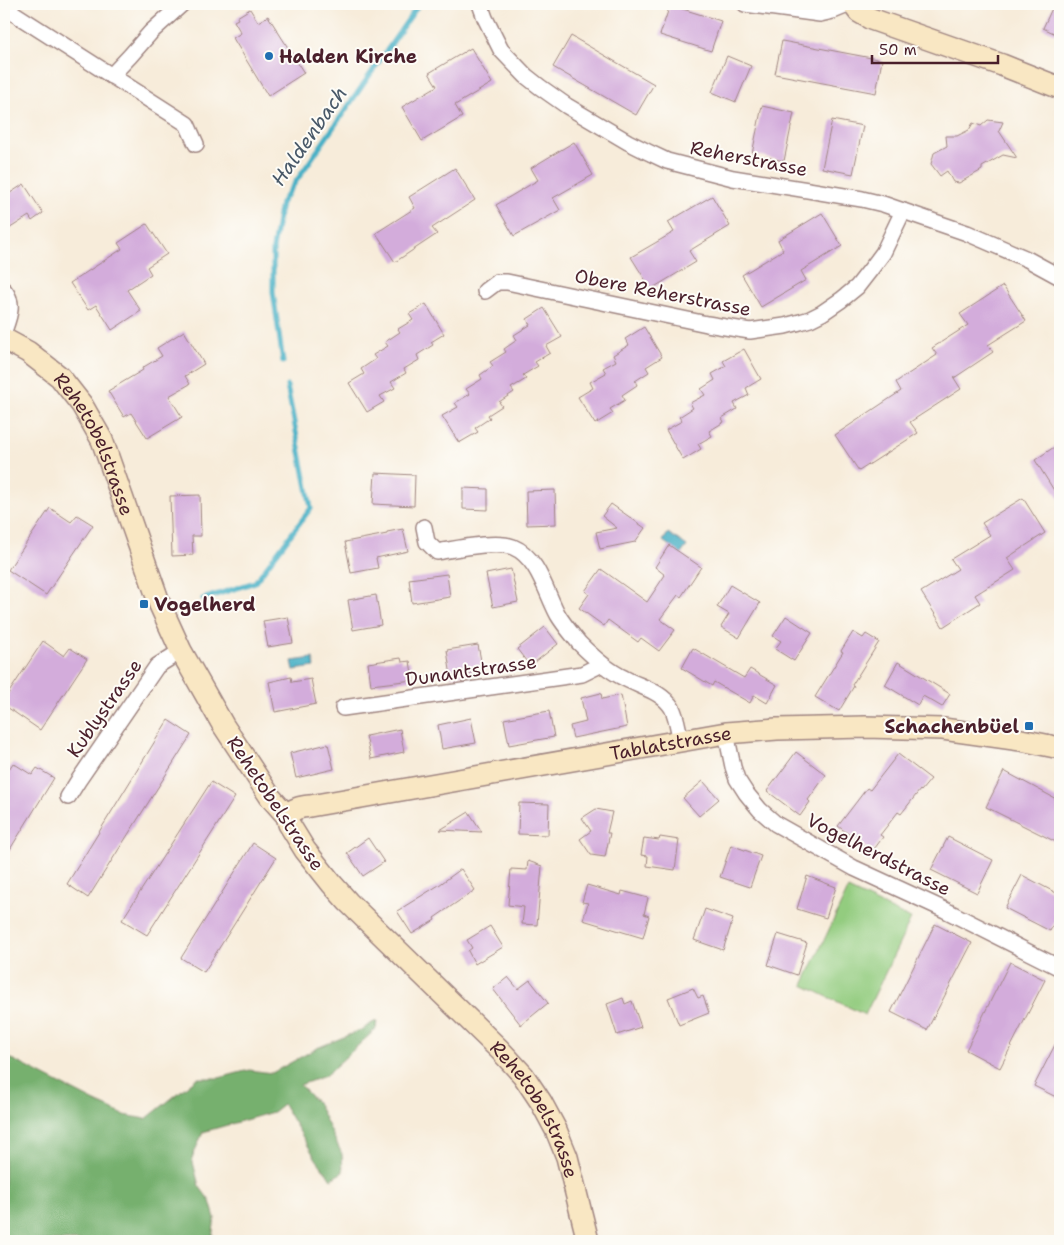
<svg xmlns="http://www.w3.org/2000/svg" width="1064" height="1245" font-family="'Shantell Sans',sans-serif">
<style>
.green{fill:#93cc7f;stroke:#6e7655}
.forest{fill:#76b06e;stroke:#60684c}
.water{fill:#48b1c6;stroke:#496878}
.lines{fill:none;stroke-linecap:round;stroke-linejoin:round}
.stream{stroke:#48b1c6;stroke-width:5}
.building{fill:#d3acdb}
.street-casing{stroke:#a08682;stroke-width:18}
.secondary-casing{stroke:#a08682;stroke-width:24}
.street{stroke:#fff;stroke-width:15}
.secondary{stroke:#f9e7c3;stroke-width:21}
.poi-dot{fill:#1f6fb2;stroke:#fdfcf7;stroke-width:2}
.labels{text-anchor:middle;stroke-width:4;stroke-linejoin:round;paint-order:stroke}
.poi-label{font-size:19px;font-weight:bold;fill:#4a1f2b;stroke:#fdfcf7;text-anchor:start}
.street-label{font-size:19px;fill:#4a1f2b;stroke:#fdfcf7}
.water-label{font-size:20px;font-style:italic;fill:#495969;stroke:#fdfcf7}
</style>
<rect width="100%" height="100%" fill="#fdfcf7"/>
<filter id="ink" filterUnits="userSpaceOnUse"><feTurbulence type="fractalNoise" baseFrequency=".02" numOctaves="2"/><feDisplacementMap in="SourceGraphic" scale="10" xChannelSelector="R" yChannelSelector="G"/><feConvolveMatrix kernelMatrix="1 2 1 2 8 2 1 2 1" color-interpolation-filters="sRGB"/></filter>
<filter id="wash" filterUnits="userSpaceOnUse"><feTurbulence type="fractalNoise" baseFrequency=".0096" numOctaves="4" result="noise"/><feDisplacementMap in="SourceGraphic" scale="20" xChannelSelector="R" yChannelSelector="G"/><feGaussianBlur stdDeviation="1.12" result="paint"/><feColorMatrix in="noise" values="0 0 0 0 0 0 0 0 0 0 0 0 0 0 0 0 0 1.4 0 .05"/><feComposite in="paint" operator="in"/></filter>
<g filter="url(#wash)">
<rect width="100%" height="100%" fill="#f7ecda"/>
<polygon class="green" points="848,889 911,919 865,1015 803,985"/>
<polygon class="forest" points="377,1020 376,1029 325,1076 300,1085 318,1104 342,1154 343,1172 331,1179 316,1159 283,1104 273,1112 203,1132 192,1158 199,1186 210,1201 215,1218 212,1238 213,1241 4,1241 4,1055 93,1101 124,1115 146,1119 197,1078 219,1078 249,1070 272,1073 317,1048 363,1029"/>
<g class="water">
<polygon points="668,533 687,546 681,554 663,541"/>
<polygon points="313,658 315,667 294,670 292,661"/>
</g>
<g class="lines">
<g class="stream">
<polyline points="283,362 273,292 273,248 281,203 419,4"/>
<polyline points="203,599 255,582 311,508 287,386"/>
</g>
</g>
<g id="blocks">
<g class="building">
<polygon points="1054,4 1060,4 1060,36 1043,28"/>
<polygon points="670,5 721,21 711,51 660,35"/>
<polygon points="250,9 258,22 268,16 304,73 268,96 233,38 241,33 234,21 238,19 237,17"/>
<polygon points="571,36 654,84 636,115 553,67"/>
<polygon points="782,41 882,60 876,93 775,74"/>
<polygon points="471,48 492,83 455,105 462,117 422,141 402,107 437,86 429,73"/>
<polygon points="727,56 751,66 736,102 712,92"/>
<polygon points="762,106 794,113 784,161 752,154"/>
<polygon points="832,120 863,126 853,174 822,168"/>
<polygon points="988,120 1003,122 999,131 1017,158 1003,155 982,167 982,170 959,183 953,182 947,171 940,176 931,164 934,153 947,146 946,136 957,136 969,130 973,123 981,126"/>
<polygon points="574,142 593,175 553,198 560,210 514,236 496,205 538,180 531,168"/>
<polygon points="455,168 475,200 432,228 437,234 395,262 376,233 415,208 409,197"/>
<polygon points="24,184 43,213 32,221 29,216 4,232 4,197"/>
<polygon points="712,196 730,226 689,251 696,262 651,289 631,257 674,232 668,222"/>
<polygon points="822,213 842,246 801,271 806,280 761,307 742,275 783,250 778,240"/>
<polygon points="147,224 167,254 147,267 151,274 127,290 141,311 112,330 96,305 88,310 70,283 122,249 118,243"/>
<polygon points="1003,286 1026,321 988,345 993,352 954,378 961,389 910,422 918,433 859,471 835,435 901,391 896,382 937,355 932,348 968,325 960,314"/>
<polygon points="426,304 444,334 431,342 433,345 417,355 419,360 404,369 406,373 391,382 395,388 380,396 384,402 367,412 349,383 364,374 361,369 376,359 373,355 388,346 385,342 400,332 398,329 413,320 409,314"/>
<polygon points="544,308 562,337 546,346 550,353 535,362 538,366 523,375 526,379 511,388 514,392 499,402 502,406 488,415 490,418 475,428 478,432 459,443 442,416 458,407 455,403 470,394 466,389 482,379 480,375 493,366 490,362 506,352 504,349 517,340 514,335 530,325 527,319"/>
<polygon points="644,327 662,357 646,367 649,372 635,381 637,385 622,395 625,400 610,409 613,413 595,424 578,397 593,388 590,382 606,373 603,368 616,361 613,355 629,345 625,339"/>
<polygon points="184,331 204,364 185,376 190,384 169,396 182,417 147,438 131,413 124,417 108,391 143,370 142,368 162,356 157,348"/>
<polygon points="744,349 761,379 746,388 749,395 734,403 737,409 722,418 724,422 709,431 712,436 698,444 701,449 683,460 666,430 682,421 679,417 693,408 690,403 705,395 701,389 715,380 712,374 726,366 723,361"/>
<polygon points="1060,443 1060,500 1035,460"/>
<polygon points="375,473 415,475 414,506 373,504"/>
<polygon points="463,488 488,489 488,510 463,509"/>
<polygon points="555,490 556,524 527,525 526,491"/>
<polygon points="200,495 201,536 192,536 193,555 172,556 170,496"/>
<polygon points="1023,498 1045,533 1007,558 1015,570 975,595 980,603 943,627 921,592 958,569 951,559 990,535 982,523"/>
<polygon points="611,504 645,528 635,542 600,549 596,532 617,528 602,516"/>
<polygon points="50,508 71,522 77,515 93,525 46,595 8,570"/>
<polygon points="403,529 408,551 376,558 378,568 351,573 345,542 387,534 387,532"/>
<polygon points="669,545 701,567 681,597 678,595 660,619 675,630 659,651 641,638 638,642 608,620 604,626 579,608 589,594 585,591 601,569 647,602 665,575 655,567"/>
<polygon points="511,569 518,602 493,607 486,574"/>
<polygon points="447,574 450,597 412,603 409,579"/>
<polygon points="730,585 760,603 739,638 721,627 729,614 717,607"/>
<polygon points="376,595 381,625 353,630 348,600"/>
<polygon points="786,616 812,633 794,661 775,649 781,641 773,636"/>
<polygon points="288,617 293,643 268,647 263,621"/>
<polygon points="545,627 558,644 530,666 517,649"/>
<polygon points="853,632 863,638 866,634 879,642 852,685 854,686 839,711 815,697 843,652 841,651"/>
<polygon points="43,641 64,656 70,648 87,659 40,730 4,705 4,700"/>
<polygon points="478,645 483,671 451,677 447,650"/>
<polygon points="693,648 744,678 750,669 777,685 767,703 754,695 750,703 714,682 712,686 682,668"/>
<polygon points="401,658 402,662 410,661 413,680 371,685 368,663"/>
<polygon points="898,662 950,694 942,707 923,696 918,705 885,685"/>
<polygon points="291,677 292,682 311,679 316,704 275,712 269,682"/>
<polygon points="601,693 602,699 621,695 627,727 573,738 570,726 586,722 581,698"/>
<polygon points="549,711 554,737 509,745 504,719"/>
<polygon points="471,718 476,743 442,749 438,725"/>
<polygon points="168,720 191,735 88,898 67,884"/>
<polygon points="400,729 404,752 371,759 366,736"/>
<polygon points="328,744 334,769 296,778 290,753"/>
<polygon points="796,752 826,775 808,800 810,802 800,816 767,791"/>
<polygon points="898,754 931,779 921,791 920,790 901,814 898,812 880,835 883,837 872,852 838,826 867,788 870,790"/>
<polygon points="13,763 32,775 37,768 54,778 4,859 4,777"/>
<polygon points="1004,771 1060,801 1060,844 986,807"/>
<polygon points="703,781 719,799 699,816 683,798"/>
<polygon points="211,782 235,797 147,935 122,920"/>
<polygon points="519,803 549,804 548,835 518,834"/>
<polygon points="596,809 612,812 607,833 610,833 605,857 591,855 580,839 591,831 582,818"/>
<polygon points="469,812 482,832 440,830"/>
<polygon points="660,837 679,840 675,870 647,866 648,856 641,855 644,838 659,840"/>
<polygon points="948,837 993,860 977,893 931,870"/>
<polygon points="368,838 384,862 363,876 347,853"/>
<polygon points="253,843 276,858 204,972 181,958"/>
<polygon points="731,845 761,856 750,887 720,877"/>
<polygon points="528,861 542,866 537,925 522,924 524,907 508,905 511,869 527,870"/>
<polygon points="461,869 475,890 434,918 435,920 412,934 397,911 439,885"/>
<polygon points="1022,875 1060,895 1060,912 1050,931 1005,908"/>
<polygon points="807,876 836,887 826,918 797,909"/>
<polygon points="587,885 621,895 622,891 648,898 644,914 649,916 643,938 583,920 588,903 582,902"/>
<polygon points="705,909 733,919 723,950 694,940"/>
<polygon points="935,924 972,943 927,1030 891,1012"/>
<polygon points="490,926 503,947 475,964 468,951 472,948 467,940"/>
<polygon points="778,934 807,943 797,975 768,965"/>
<polygon points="1010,962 1045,980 1000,1068 966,1050"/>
<polygon points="508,977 518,989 530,980 548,1003 521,1025 493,989"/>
<polygon points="693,988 698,998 703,996 709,1013 679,1025 668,998"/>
<polygon points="623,998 625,1004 632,1001 641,1027 617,1035 607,1004"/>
<polygon points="1060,1035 1060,1099 1034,1086"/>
</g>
</g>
</g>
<g filter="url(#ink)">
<use href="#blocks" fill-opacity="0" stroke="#a08682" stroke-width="1"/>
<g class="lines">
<g class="street-casing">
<g id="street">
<polyline points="480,4 485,18 501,50 526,76 540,87 567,106 628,142 648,152 667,161 733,178 814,191 862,199 883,204 967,233 1027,259 1060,277"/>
<polyline points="745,4 820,14 833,11 850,4"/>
<polyline points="4,7 187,124 196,144"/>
<polyline points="111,76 130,56 151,32 182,4"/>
<path d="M4,290C15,303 9,317 4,331"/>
<polyline points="485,291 497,282 507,282 707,324 750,331 785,326 800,322 810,319 822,313 841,300 857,287 871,269 883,253 903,211"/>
<path d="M424,527L427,542L437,552C456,549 496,540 513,547C538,557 546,593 558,615C564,625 572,634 579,643C592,656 607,670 624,678C640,687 662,691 672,708C677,717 678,730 681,741"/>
<polyline points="343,708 582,674 602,664"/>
<polyline points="726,733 733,767 737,779 746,793 760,810 776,824 854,868 945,910 1060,968"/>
<polyline points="68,797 78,781 157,666 181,651"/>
</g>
</g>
<g class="secondary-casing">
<g id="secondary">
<polyline points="853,4 859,12 871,19 1002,65 1060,88"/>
<path id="s1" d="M4,339L28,352L60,377L82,405L102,440L160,605L181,651L223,725L271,798L287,816L289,824L305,850L332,884L348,902L500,1050L523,1075L541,1102L556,1130L567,1157L588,1241"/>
<path id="s2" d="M287,816C293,808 301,807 310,806L726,733L777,729L865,727L943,729L1021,740L1060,748"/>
</g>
</g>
<use href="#street" class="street"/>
<use href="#secondary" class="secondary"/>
</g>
</g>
<g class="poi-dot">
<circle cx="269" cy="56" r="5"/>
<rect x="139" y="599" width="10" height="10" rx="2.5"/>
<rect x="1024" y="721" width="10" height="10" rx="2.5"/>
</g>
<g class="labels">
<g class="poi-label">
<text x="279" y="63">Halden Kirche</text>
<text x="154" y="611">Vogelherd</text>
<text x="1019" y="733" text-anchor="end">Schachenbüel</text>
</g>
<g class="street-label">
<text transform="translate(749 158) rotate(11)" y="7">Reherstrasse</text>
<text transform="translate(663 292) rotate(11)" y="7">Obere Reherstrasse</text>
<text dy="7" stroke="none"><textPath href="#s1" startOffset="144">Rehetobelstrasse</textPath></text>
<text transform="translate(471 670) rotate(-8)" y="7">Dunantstrasse</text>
<text transform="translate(104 708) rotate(-55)" y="7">Kublystrasse</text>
<text dy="7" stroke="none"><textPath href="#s2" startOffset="392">Tablatstrasse</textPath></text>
<text transform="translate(276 803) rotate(56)" y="7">Rehetobelstrasse</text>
<text transform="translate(879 854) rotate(27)" y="7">Vogelherdstrasse</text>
<text dy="7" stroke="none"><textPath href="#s1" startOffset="954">Rehetobelstrasse</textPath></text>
</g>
<g class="water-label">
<text transform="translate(309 136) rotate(-55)" y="7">Haldenbach</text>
</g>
</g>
<rect width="1064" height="1245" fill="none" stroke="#fdfcf7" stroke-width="20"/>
<path d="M872 55v8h126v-8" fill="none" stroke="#4a1f2b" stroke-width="2.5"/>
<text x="879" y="55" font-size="15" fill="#4a1f2b" stroke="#fdfcf7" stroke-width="4" paint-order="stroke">50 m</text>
</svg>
